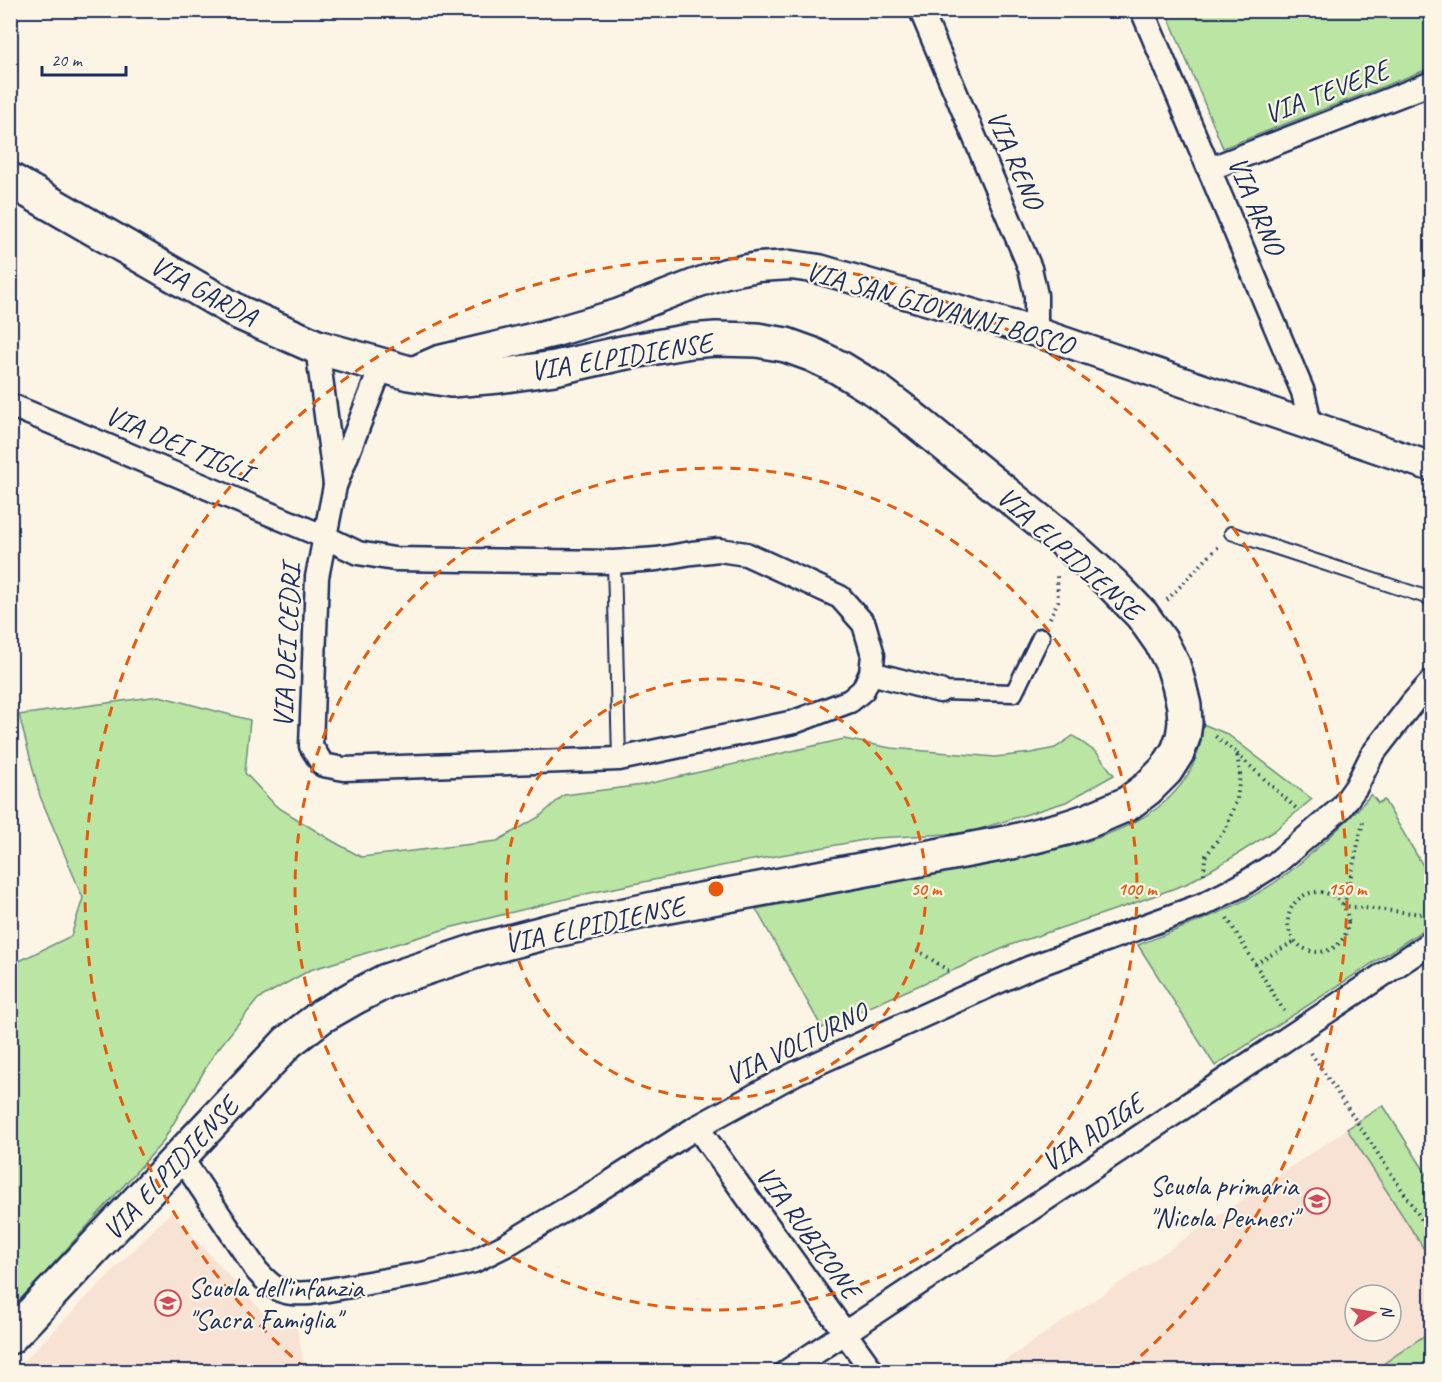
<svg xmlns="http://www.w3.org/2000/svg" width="1442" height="1382" font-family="Caveat,sans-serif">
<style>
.built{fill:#f8e2d4;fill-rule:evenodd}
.green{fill:#bbe5a2;stroke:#6b8a80;stroke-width:1.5}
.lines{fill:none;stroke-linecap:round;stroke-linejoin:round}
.stream{stroke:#5d95ae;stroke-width:8}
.service-casing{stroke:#1b2f5e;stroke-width:16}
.pedestrian-casing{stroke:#1b2f5e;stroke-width:21}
.minor-casing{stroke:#1b2f5e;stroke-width:27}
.tertiary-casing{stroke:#1b2f5e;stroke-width:33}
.secondary-casing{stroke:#1b2f5e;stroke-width:38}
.path{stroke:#1b2f5e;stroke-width:4;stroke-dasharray:1.5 4.5;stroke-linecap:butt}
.service{stroke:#fcf5e5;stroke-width:12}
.pedestrian{stroke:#fcf5e5;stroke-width:16}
.minor{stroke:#fcf5e5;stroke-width:22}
.tertiary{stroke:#fcf5e5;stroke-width:28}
.secondary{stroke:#fcf5e5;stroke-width:33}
.ring{fill:none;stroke:#e8590c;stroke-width:3;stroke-dasharray:10 8}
.labels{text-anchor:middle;stroke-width:4.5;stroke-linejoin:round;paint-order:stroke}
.street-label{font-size:28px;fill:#1b2f5e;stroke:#fcf5e5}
.poi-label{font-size:28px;fill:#1b2f5e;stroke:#fcf5e5;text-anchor:end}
.centre{fill:#e8590c;stroke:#fcf5e5;stroke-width:3}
.ring-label{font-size:18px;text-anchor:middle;font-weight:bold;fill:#e8590c;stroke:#fcf5e5;stroke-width:4.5;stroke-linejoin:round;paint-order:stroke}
</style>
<rect width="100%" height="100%" fill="#fcf5e5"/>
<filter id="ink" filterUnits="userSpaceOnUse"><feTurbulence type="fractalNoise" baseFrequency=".0167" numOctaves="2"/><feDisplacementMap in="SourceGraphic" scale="12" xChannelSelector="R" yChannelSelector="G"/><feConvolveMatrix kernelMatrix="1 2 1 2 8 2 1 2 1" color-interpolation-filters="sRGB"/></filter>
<g filter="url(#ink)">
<g class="built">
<path d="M1347,1129L1431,1260V1331L1373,1371L988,1372ZM1355,1295H1391V1331H1355Z"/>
<polygon points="171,1212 275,1326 296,1322 305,1371 14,1371"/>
</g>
<g class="green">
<polygon points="1166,11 1431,11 1431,68 1223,148"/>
<polygon points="159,696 250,720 245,773 276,806 329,839 361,857 497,841 539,817 564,795 643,785 844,739 891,748 995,757 1031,753 1055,748 1073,736 1097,753 1114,775 1066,802 967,833 875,838 731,864 590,893 449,928 310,970 258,999 214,1054 162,1143 11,1311 11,965 71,936 83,898 40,796 19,715"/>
<path d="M1203,724L1227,734L1312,799L1274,831L1233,857L1186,884L1129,905L1013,944L822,1028L756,909C821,897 887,884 953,871C983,866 1012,860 1042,853C1082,844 1122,833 1156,809C1184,788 1201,759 1203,724Z"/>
<path d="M1371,794L1378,803L1384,800L1431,879V925L1215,1066L1138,945C1188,925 1241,908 1284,876C1299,865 1312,852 1326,840C1342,825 1358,811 1371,794Z"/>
<polygon points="1383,1105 1431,1181 1431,1260 1347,1129"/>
<polygon points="1431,1331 1431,1371 1373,1371"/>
</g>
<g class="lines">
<polyline class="stream" points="1417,10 1432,23"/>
<g class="service-casing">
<g id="service">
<polyline points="1231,533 1432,599"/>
<polyline points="614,562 619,759"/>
</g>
</g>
<g class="pedestrian-casing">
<polyline id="pedestrian" points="940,691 1014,693 1041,637"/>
</g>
<g class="minor-casing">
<g id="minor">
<polyline points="1142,10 1303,392 1307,409 1308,424"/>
<polyline points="922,13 1030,268 1036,295 1036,332"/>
<polyline points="1209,169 1432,83"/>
<polyline points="317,347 335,484"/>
<polyline points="10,405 325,537 358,553 394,559 614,562 657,559 692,553 719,550 746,554 840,597 864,624 873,655 871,673 863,690 850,701 794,722 619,759 344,769 323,765 311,746 317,577 335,486 382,365"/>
<polyline points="871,673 940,691"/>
<polyline points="697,1127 873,1372"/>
<path d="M180,1156L257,1271C275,1291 283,1295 311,1293L426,1273L474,1261L506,1245L541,1224L603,1187L697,1127L796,1073L1029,968L1202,905L1240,886L1275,864L1341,808L1356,787L1372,755L1413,702L1432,681"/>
<polyline points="786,1372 1432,942"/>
</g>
</g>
<g class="tertiary-casing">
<polyline id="tertiary" points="409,373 439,360 552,333 617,314 694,284 726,273 758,267 791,265 819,269 1036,332 1432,467"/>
</g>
<g class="secondary-casing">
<polyline id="secondary" points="10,180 240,313 317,347 409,373 451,380 499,376 555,368 622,353 690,341 716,339 757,340 786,345 811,354 840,368 876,390 905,412 1069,545 1112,584 1142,615 1161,642 1173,665 1179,685 1184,706 1185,723 1183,737 1178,751 1166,770 1147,789 1127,804 1090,820 1066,828 1011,842 658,908 551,931 482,949 386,981 357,996 322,1016 288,1042 10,1337"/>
</g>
<g class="path">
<polyline points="1167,600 1218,547"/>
<polyline points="1050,618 1058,601 1057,576"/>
<polyline points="1237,754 1299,811"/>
<polyline points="1363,822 1344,906 1432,915"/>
<polyline points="1204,874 1205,857 1226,828 1237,799 1240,775 1237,753 1215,736"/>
<circle cx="1318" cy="922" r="30"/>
<polyline points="1227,918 1284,1011"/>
<polyline points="917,950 949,971"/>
<polyline points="1255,964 1295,941"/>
<polyline points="1311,1053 1432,1235"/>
<polyline points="1424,1372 1432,1367"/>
</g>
<use href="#service" class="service"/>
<use href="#pedestrian" class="pedestrian"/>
<use href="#minor" class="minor"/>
<use href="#tertiary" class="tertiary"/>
<use href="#secondary" class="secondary"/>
</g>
</g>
<g class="ring">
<circle cx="716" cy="889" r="210"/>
<circle cx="716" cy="889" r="421"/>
<path d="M306 1369A631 631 0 1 1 1126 1369"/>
</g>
<defs>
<g id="school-ring" transform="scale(1.35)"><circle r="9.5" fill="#fcf5e5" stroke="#d1495b" stroke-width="1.5"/><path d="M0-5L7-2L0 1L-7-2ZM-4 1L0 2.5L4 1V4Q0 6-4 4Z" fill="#d1495b"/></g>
</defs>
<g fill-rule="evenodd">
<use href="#school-ring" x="1317" y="1201"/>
<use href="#school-ring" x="168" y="1303"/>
</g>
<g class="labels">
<g class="street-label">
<text transform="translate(1326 91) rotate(-21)" y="10">VIA TEVERE</text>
<text transform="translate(1016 159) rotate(67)" y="10">VIA RENO</text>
<text transform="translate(1257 205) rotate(67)" y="10">VIA ARNO</text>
<text transform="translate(204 290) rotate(29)" y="10">VIA GARDA</text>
<text transform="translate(940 307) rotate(16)" y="10">VIA SAN GIOVANNI BOSCO</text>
<text transform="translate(621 356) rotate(-9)" y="10">VIA ELPIDIENSE</text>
<text transform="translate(179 443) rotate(23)" y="10">VIA DEI TIGLI</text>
<text transform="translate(1070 553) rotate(42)" y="10">VIA ELPIDIENSE</text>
<text transform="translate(286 646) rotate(-87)" y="10">VIA DEI CEDRI</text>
<text transform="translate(594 924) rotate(-12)" y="10">VIA ELPIDIENSE</text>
<text transform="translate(796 1043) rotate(-26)" y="10">VIA VOLTURNO</text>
<text transform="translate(1092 1132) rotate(-34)" y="10">VIA ADIGE</text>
<text transform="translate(170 1168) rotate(-47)" y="10">VIA ELPIDIENSE</text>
<text transform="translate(809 1232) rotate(54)" y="10">VIA RUBICONE</text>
</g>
<g class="poi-label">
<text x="1298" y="1195">Scuola primaria<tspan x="1298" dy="32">"Nicola Pennesi"</tspan></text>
<text x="188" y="1297" text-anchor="start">Scuola dell'infanzia<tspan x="188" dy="32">"Sacra Famiglia"</tspan></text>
</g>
</g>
<circle cx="716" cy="889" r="9" class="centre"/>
<g class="ring-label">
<text x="926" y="895">50 m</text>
<text x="1137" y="895">100 m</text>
<text x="1347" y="895">150 m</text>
</g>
<rect width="1442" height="1382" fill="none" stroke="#fcf5e5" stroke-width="36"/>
<rect x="18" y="18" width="1406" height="1346" fill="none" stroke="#1b2f5e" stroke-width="2" filter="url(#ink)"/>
<g transform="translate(1373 1313) rotate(79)"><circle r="28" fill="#fcf5e5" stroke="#a2a6af" stroke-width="1.5"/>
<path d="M0-4.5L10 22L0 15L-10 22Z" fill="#d1495b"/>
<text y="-9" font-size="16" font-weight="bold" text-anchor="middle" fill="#1b2f5e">N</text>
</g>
<path d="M42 66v9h84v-9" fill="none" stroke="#1b2f5e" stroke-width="3"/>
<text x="51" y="66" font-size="18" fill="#1b2f5e" stroke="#fcf5e5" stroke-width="4.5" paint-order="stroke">20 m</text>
</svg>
